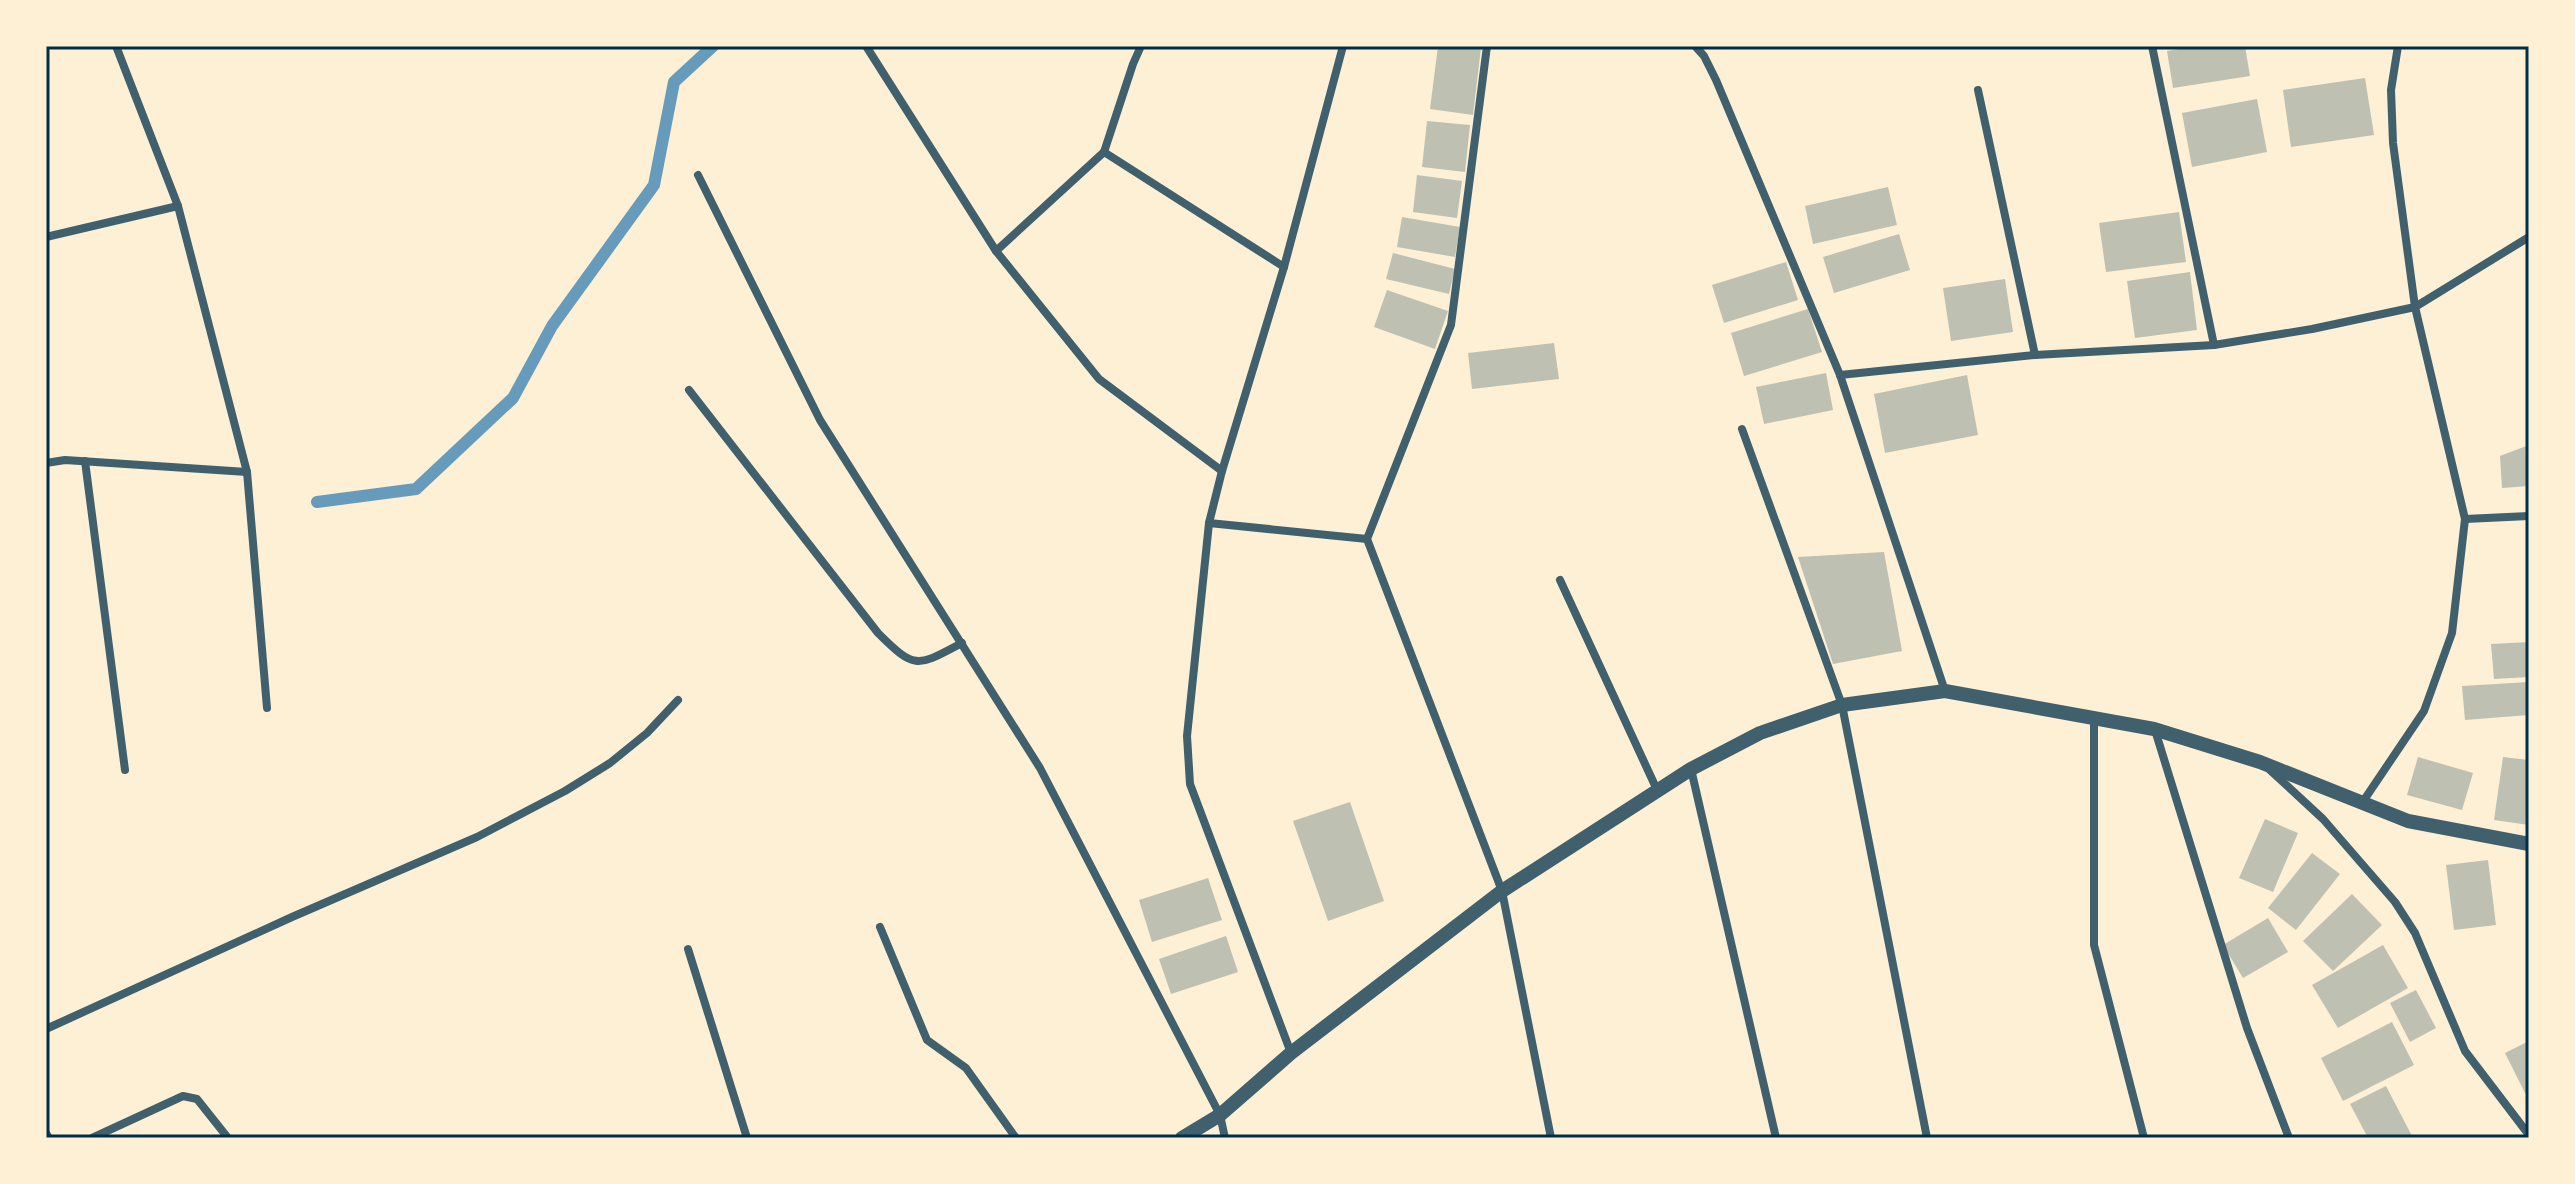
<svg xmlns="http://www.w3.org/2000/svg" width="2575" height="1184" font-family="Jost,sans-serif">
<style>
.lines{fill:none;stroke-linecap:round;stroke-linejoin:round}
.stream{stroke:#669bbc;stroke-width:12}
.building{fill:#bec0b2}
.minor{stroke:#3f606c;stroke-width:8}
.tertiary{stroke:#3f606c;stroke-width:14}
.neatline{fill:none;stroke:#003049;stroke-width:3}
</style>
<rect width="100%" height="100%" fill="#fdf0d5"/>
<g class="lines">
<polyline class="stream" points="317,502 416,489 513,398 552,326 654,185 674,82 713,46"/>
</g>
<g class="building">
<polygon points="1438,46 1481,48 1473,115 1430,109"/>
<polygon points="2197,46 2245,46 2250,76 2173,88 2167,51"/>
<polygon points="2365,78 2374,135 2291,147 2283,90"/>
<polygon points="2257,99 2267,152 2192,167 2182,113"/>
<polygon points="1427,121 1470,125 1465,172 1422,167"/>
<polygon points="1417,175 1462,181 1457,218 1413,212"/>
<polygon points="1888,187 1897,225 1813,244 1805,206"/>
<polygon points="2179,212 2186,262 2106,272 2099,223"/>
<polygon points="1402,217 1460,227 1455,257 1397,247"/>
<polygon points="1899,234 1910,270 1834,293 1823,257"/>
<polygon points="1393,253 1455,269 1449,294 1386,279"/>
<polygon points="1786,262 1798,300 1724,323 1712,285"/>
<polygon points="2190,272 2197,330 2135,338 2127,281"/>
<polygon points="2005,279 2013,332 1951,341 1943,288"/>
<polygon points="1387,290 1448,311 1435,349 1374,327"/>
<polygon points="1808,309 1822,352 1744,376 1731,333"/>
<polygon points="1554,343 1559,379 1472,389 1468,353"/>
<polygon points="1826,373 1833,410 1764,424 1756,387"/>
<polygon points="1967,375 1978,435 1885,453 1874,394"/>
<polygon points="2529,445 2529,486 2502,488 2500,456"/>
<polygon points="1884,552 1902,651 1833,664 1798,557"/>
<polygon points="2529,642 2529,677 2494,679 2491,644"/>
<polygon points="2529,682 2529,715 2465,720 2462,686"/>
<polygon points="2418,757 2473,773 2462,810 2407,795"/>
<polygon points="2503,757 2529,760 2529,825 2494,820"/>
<polygon points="1350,802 1384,901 1328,921 1293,821"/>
<polygon points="2265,819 2298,833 2273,892 2239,878"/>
<polygon points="2312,853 2340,874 2296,930 2268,908"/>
<polygon points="2488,860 2496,925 2454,930 2446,865"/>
<polygon points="1208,878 1222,920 1152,942 1139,900"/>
<polygon points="2352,894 2382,925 2333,971 2303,941"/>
<polygon points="2268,918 2288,952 2243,978 2223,945"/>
<polygon points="1226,936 1238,972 1171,994 1159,959"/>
<polygon points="2383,945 2408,988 2338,1028 2312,985"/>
<polygon points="2416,990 2436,1028 2410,1042 2390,1003"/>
<polygon points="2392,1022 2414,1065 2343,1101 2321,1058"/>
<polygon points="2529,1041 2529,1101 2505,1053"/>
<polygon points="2386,1086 2412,1136 2408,1138 2368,1138 2350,1104"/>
</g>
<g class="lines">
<g class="minor">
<polyline points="116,46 178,206 247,472 267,708"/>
<polyline points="866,46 996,251 1099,379 1222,471"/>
<polyline points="1487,46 1451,325 1367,539 1502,891 1551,1138"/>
<polyline points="1695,46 1704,56 1716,80 1840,375 1945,691"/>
<polyline points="2152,46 2214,345"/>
<polyline points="1978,90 2035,355"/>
<polyline points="1104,152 1284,267"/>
<polyline points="698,175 820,420 1040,768 1220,1115 1225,1138"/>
<polyline points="46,237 178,206"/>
<polyline points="996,251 1104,152 1133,64 1141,46"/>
<polyline points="1840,375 2035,355 2214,345 2312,329 2415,307 2529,237"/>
<path d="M689,390L878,633C915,670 917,667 962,643"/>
<polyline points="1742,429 1842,705 1927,1138"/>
<polyline points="85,461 125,770"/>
<polyline points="46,463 65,460 247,472"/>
<polyline points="2465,519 2529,516"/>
<polyline points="1209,523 1367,539"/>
<polyline points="1560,580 1658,792"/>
<polyline points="2094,717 2094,945 2144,1138"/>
<polyline points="2155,730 2247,1028 2289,1138"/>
<polyline points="1691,769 1776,1138"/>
<polyline points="2270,770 2323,819 2395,902 2415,933 2465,1051 2529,1135"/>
<polyline points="2362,803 2424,711 2452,633 2465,519 2415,307 2393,143 2391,90 2398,46"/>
<polyline points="880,927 927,1040 966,1068 1016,1138"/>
<polyline points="688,949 747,1138"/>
<polyline points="46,1029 292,917 477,837 565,791 610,763 647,733 678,700"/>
<polyline points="1291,1053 1190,784 1187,736 1209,523 1222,471 1284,267 1343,46"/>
<polyline points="46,1133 49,1138"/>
<polyline points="92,1138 183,1096 197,1099 228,1138"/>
</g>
<polyline class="tertiary" points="1182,1138 1220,1115 1291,1053 1502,891 1691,769 1760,733 1842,705 1945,691 2154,729 2260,762 2408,821 2529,844"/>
</g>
<rect width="2575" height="1184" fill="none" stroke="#fdf0d5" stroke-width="96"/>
<rect x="48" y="48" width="2479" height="1088" class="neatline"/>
</svg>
